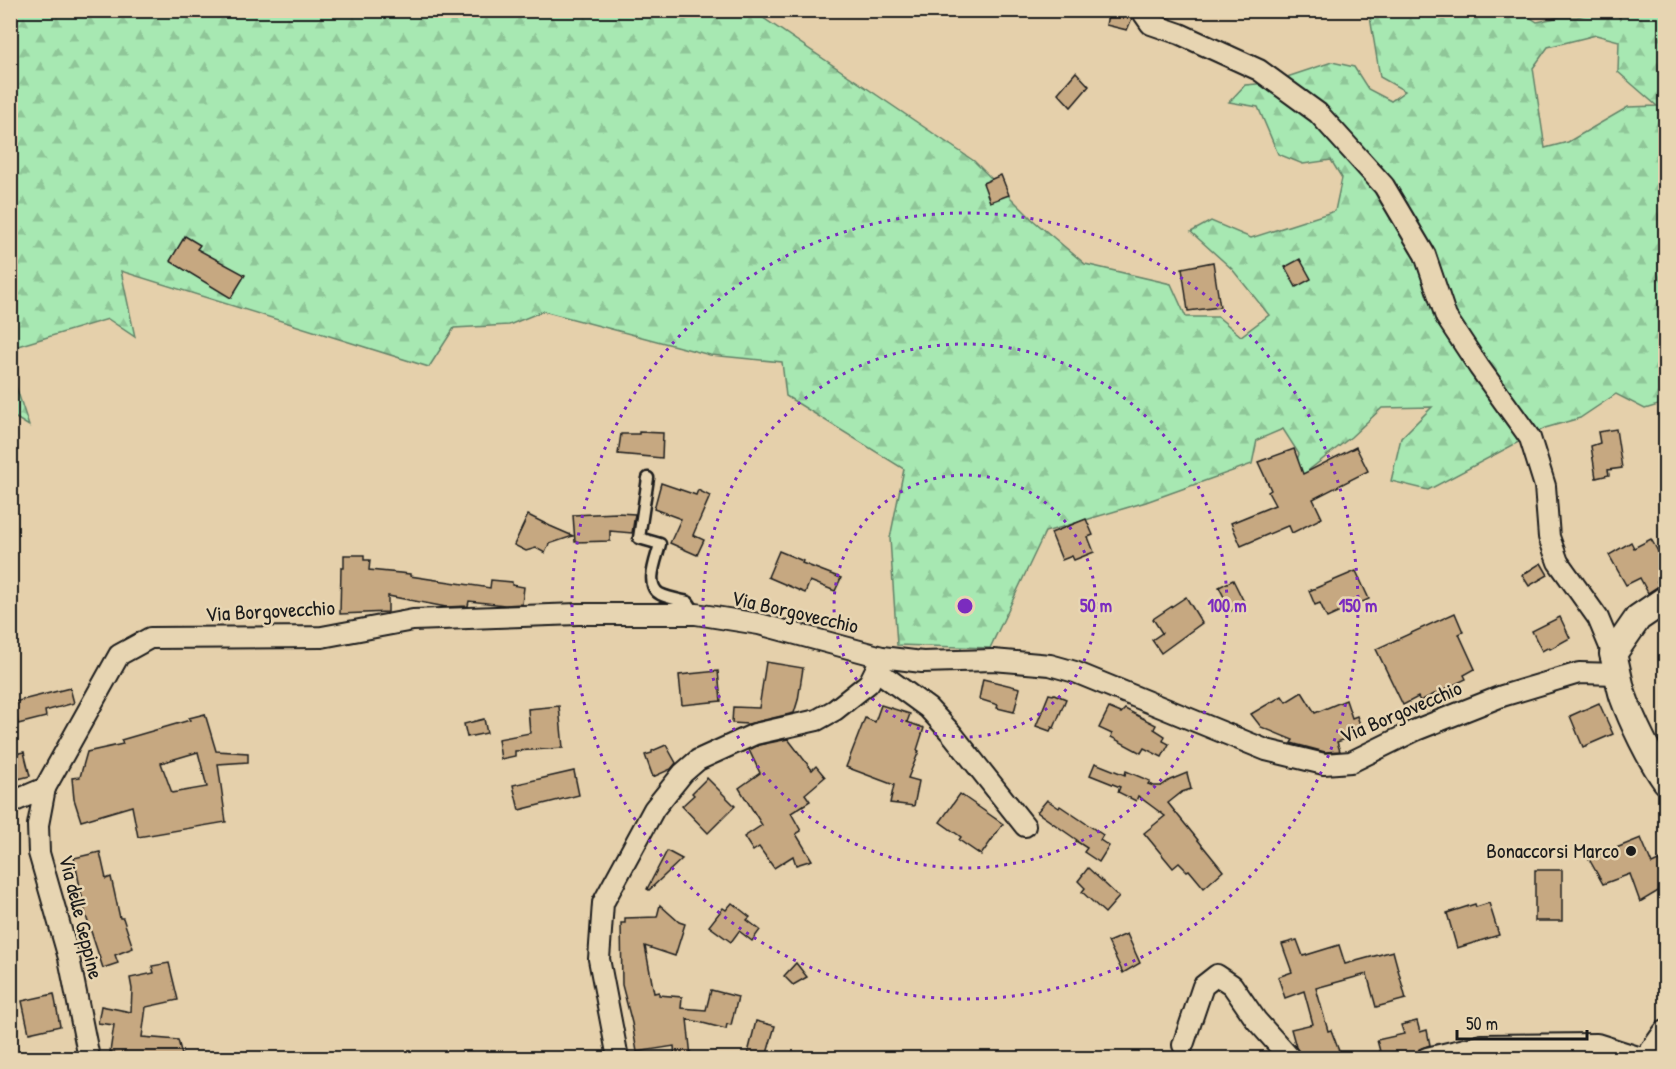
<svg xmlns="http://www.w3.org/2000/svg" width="1676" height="1069" font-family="'Patrick Hand',sans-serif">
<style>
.forest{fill:url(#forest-firs);stroke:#628267;stroke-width:1.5;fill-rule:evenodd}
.building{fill:#c6a881;stroke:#1c1c1c;stroke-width:1.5;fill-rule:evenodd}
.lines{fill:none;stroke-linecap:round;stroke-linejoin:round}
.service-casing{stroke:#1c1c1c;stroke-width:15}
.minor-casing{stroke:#1c1c1c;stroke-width:24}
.tertiary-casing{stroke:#1c1c1c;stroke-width:30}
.service{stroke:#e7d5b2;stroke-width:10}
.minor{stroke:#e7d5b2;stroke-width:20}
.tertiary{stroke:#e7d5b2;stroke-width:26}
.ring{fill:none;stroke:#7b2cbf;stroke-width:3;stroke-dasharray:3 6}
.poi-dot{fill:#1c1c1c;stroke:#e7d5b2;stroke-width:2}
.labels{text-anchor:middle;stroke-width:5;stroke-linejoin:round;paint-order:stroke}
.street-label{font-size:21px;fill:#1c1c1c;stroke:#e7d5b2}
.poi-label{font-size:21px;fill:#1c1c1c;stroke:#e7d5b2;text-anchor:end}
.centre{fill:#7b2cbf;stroke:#e7d5b2;stroke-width:3}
.ring-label{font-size:18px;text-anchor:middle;font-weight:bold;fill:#7b2cbf;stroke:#e7d5b2;stroke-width:5;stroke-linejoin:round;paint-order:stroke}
</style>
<defs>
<pattern id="forest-firs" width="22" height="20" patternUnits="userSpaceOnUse" patternTransform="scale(1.5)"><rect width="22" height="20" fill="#a7e8b2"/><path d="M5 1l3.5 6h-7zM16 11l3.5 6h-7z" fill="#8fc698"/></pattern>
</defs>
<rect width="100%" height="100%" fill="#e5d0ab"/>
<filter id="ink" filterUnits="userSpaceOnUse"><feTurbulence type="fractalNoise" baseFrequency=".0167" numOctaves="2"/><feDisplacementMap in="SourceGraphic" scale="12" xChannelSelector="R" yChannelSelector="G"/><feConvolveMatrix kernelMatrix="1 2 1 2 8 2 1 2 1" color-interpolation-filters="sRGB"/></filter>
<g filter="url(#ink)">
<g class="forest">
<path d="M671,10L687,19L716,11H753L974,161L1034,221L1085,264L1171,284L1186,317H1218L1241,336L1269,315L1232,269L1191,232L1211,221L1251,238L1335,211L1342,178L1331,160L1303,164L1278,154L1258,107L1229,102L1245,85L1269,83L1332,62L1354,67L1368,89L1391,101L1405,91L1380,77L1369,11L1463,10L1481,15L1486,11H1524L1525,14L1537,22L1560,17H1577L1598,11H1615L1620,19L1621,11H1665V403L1645,409L1616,394L1580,418L1545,428L1428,490L1391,481L1401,438L1432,407L1382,408L1351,437L1309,470L1315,482L1293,471L1299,454L1283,429L1257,440L1252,464L1146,502L1045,532L990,648L897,645L890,538L904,469L786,396L782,362L710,355L543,311L509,325L454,328L429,367L121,271L135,337L108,319L11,348V11ZM1596,35L1619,41L1618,72L1657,106L1628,107L1568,142L1545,148L1533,68L1548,47Z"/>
<polygon points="11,371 29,426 11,415"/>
</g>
<g class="building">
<polygon points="1109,10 1132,10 1133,16 1127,30 1106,25"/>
<polygon points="1076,72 1089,86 1071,107 1058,93"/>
<polygon points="1001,175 1009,195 990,202 983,183"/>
<polygon points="185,236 200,245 197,249 245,275 231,298 170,261"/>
<polygon points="1300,259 1311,279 1296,287 1285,267"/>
<polygon points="1213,262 1220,307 1188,311 1182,268"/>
<polygon points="1616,429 1622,468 1608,470 1609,475 1596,478 1591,446 1600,443 1598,432"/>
<polygon points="639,432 663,433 662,458 618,454 621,434 639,434"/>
<polygon points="1356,447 1368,471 1313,499 1322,518 1292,533 1289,526 1285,527 1241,546 1231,523 1275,505 1268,492 1271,490 1258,462 1294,449 1303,474"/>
<polygon points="661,483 696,495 698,490 710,496 693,535 704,540 697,555 670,543 681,519 654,509"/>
<polygon points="617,513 635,514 632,533 610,531 610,541 575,542 573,515"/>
<polygon points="528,515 550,526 573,536 549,544 545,553 536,548 526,551 514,545"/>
<polygon points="1086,519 1093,535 1088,537 1094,552 1074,560 1072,556 1062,560 1051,533"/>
<polygon points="1651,539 1665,564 1665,577 1657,581 1659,586 1648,593 1640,578 1626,585 1609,555 1631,542 1634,548"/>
<polygon points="779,551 803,561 802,563 841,578 835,591 810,581 805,593 768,577"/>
<polygon points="344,555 364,555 364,560 370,560 369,570 410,574 410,576 490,588 491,580 512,582 512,585 524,587 522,604 505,605 469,601 468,606 446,607 388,596 388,612 340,614 341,568 344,568"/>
<polygon points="1541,563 1548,575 1529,586 1522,575"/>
<polygon points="1356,571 1369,599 1327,618 1320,603 1315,605 1309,591"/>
<polygon points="1233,580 1245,604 1231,611 1219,587"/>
<polygon points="1186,597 1202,623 1161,653 1152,640 1162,633 1153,619"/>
<polygon points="1455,613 1463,632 1459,634 1475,669 1464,675 1466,679 1420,701 1418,697 1403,705 1376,649"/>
<polygon points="1560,617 1570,638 1550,649 1549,647 1542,651 1532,631"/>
<polygon points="766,662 803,668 798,700 794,713 748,724 732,723 733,707 759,708"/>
<polygon points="718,671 721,701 682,705 679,675"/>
<polygon points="983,679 1020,688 1014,712 997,708 998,705 979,699"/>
<polygon points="70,688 74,703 45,711 46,717 18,724 14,702"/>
<polygon points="1302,692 1315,713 1346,700 1352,718 1357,716 1363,733 1337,742 1340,751 1325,752 1291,743 1293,740 1261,727 1251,714 1282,696 1286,702"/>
<polygon points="1049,694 1053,695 1054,694 1066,699 1054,728 1052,727 1050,731 1036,726"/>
<polygon points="1599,703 1613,734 1583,747 1570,716"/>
<polygon points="881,705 910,714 907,722 924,728 917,750 919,751 908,778 919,781 914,806 890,803 894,785 846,767 865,718 875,722"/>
<polygon points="559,706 563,748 515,751 515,756 501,759 498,739 530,733 528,709"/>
<polygon points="1109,708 1121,713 1125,709 1156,725 1154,729 1165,736 1163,741 1169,744 1162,757 1144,748 1141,753 1111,737 1112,734 1099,728"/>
<path d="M205,714L216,751L248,753V762L218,764L226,822L138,837L132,806L81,821L74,799L72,778L80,777L87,752L123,744L121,740L190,720L189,718ZM198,752L207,787L172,793L161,763Z"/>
<polygon points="484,719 487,733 467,737 464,724"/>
<polygon points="788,739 812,770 816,766 825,777 805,794 810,801 791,813 801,831 796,834 812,860 796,865 793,856 774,868 759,847 753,851 744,837 762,825 739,788 760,773 749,750 759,745"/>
<polygon points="666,745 676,763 671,769 653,777 645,755 652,753 652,751"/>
<polygon points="24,752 30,776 10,781 10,755"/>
<polygon points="1095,763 1125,775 1126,771 1150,781 1148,784 1154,786 1161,786 1170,780 1187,773 1191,789 1182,792 1168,803 1223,871 1204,888 1189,870 1187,871 1179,863 1173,868 1144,833 1165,816 1138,796 1136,801 1118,792 1120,787 1090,775"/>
<polygon points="574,771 579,795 519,810 513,785"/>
<polygon points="707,778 735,806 708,833 682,806 694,795 692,793"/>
<polygon points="960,794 1003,824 981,855 959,840 961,837 940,822"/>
<polygon points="1047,800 1059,808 1060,806 1103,835 1100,840 1109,846 1099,862 1084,852 1087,848 1076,841 1077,840 1037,812"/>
<polygon points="1641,838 1652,864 1665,858 1665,887 1640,902 1630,874 1603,884 1589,859"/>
<polygon points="667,851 682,859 649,890 647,889"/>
<polygon points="100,852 106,879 111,877 120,918 123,918 133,948 115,955 118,963 103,968 86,916 74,858"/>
<polygon points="1088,868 1119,897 1105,913 1082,892 1085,888 1078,881"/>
<rect x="1535" y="870" width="27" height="51"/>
<polygon points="732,903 750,917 747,920 760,930 752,941 739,931 731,942 709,926 723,908 726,910"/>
<polygon points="1489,903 1499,935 1457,948 1447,913 1475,904 1476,907"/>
<polygon points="660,905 679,922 685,924 675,956 645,946 654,993 659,992 659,995 682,997 681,1008 706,1010 711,990 738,997 731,1025 727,1024 726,1029 687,1019 691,1057 675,1059 674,1046 637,1052 632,1023 622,985 621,923 625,923 625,918 657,917"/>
<polygon points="1127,934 1140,963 1123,973 1108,942"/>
<polygon points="1297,940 1303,956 1339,945 1345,964 1393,951 1406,999 1376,1007 1367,974 1316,988 1328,1031 1331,1030 1342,1059 1302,1059 1296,1047 1291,1029 1313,1024 1304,991 1285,998 1278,977 1292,972 1282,944"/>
<polygon points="169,963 178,1000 146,1007 142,1037 178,1040 183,1059 135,1059 110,1052 114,1025 98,1023 101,1006 131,1012 132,989 130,978 154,973 152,966"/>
<polygon points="796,963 807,977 793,985 784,976"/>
<polygon points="54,994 60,1026 29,1033 22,1001"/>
<polygon points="756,1021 775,1026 766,1057 748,1053"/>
<polygon points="1417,1021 1420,1032 1427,1030 1430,1045 1419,1049 1415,1058 1382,1059 1377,1040 1404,1034 1401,1025"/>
</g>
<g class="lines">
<g class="service-casing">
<path id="service" d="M648,478L639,538L660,544C657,558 644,585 660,594C668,598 680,600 688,602L696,614"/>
</g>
<g class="minor-casing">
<g id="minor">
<polyline points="1144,10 1144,14 1151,24 1180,34 1259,70 1318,113 1384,186 1425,255 1446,317 1479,367 1530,438 1545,486 1549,537 1558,562 1598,618 1613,654"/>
<polyline points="876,670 928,708 952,734 1025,826"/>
<polyline points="45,788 38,825 39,853 69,958 89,1058"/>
<polyline points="10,803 45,788 119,655 150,638 322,637 413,620 578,614 696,614 759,624 882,657 922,662 993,660 1050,665 1075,672 1266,750 1324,764 1351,762 1416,730 1502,696 1579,673 1619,674"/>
<polyline points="1183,1045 1203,986 1217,975 1232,985 1256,1020 1290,1058"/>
<polyline points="618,1058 599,959 603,903 654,809 683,773 698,760 755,734 817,720 835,710 869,683 882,657"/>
<polyline points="1427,1058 1482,1045 1597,1044 1641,1058"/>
</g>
</g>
<g class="tertiary-casing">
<g id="tertiary">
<path d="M1666,599L1638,618L1613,654C1617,668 1619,683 1623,696C1632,721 1650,759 1666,781"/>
<polyline points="1649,1058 1666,1034"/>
</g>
</g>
<use href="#service" class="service"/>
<use href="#minor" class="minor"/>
<use href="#tertiary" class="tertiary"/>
</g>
</g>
<g class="ring">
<circle cx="965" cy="606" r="131"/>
<circle cx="965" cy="606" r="262"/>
<circle cx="965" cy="606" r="393"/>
</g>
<circle class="poi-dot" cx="1631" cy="851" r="6"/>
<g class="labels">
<g class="street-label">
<text transform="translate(270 611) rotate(-3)" y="7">Via Borgovecchio</text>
<text transform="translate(795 612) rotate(13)" y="7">Via Borgovecchio</text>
<text transform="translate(1401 712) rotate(-23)" y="7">Via Borgovecchio</text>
<text transform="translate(81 917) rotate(76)" y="7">Via delle Geppine</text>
</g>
<g class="poi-label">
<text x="1619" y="858">Bonaccorsi Marco</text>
</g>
</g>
<circle cx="965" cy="606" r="9" class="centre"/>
<g class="ring-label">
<text x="1096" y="612">50 m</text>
<text x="1227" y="612">100 m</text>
<text x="1358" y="612">150 m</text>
</g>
<rect width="1676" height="1069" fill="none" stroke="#e7d5b2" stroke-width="36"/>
<rect x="18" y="18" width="1640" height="1033" fill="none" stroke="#1c1c1c" stroke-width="2" filter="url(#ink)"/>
<path d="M1457 1030v9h130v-9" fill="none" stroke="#1c1c1c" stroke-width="3"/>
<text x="1466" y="1030" font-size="18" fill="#1c1c1c" stroke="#e7d5b2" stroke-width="4.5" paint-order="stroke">50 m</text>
</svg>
